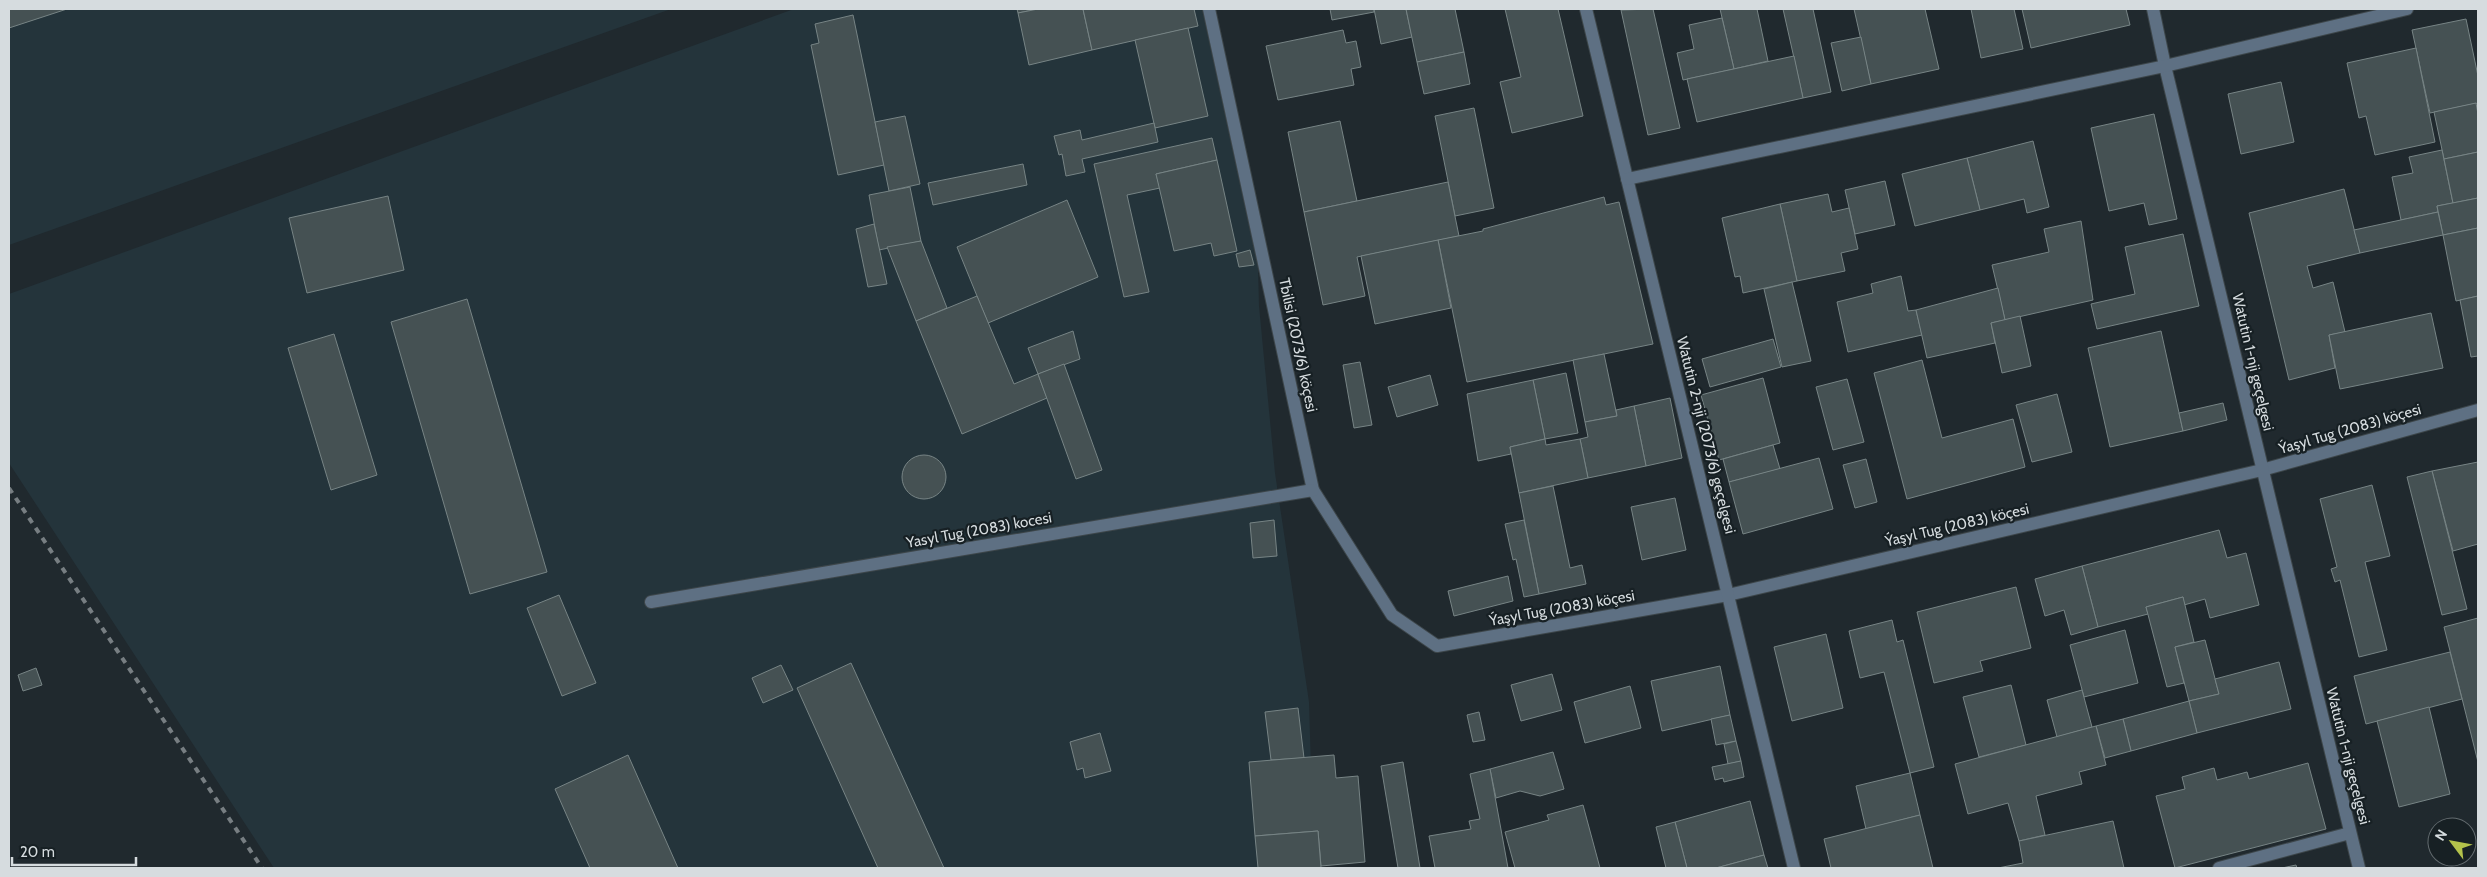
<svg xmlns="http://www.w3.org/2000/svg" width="2487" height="877" font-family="Cabin,sans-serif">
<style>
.built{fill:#24343b}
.building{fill:#455153;stroke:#778485}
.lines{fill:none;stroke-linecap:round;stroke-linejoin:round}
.minor-casing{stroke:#3d464a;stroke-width:14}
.minor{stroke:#5e7083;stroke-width:12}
.rail{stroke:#777e82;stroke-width:4;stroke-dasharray:6 6;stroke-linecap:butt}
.labels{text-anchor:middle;stroke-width:4.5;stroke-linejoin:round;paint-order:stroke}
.street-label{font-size:15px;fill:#d6dcdf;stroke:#172024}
</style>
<rect width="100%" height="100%" fill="#20292e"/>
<g class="built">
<polygon points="9,9 671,9 9,245"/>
<polygon points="794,9 1202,9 1258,267 1259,306 1275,473 1309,702 1314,868 274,868 9,463 9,294"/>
</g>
<g class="building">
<polygon points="9,9 67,9 9,28"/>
<polygon points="1017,9 1038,9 1018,13"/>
<polygon points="1038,9 1083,9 1092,50 1029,65 1018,13"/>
<polygon points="1083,9 1194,9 1198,26 1092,50"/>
<polygon points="1330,9 1374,9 1374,12 1332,20"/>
<polygon points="1374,9 1406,9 1412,37 1381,44"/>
<polygon points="1406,9 1455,9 1464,52 1417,62"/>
<polygon points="1505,9 1558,9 1583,116 1512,133 1500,82 1521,77"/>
<polygon points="1653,9 1680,128 1648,135 1621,10"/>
<polygon points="1720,9 1757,9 1768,61 1734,69"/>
<polygon points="1783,9 1813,9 1831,92 1803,98"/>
<polygon points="1854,9 1925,9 1939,69 1871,84"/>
<polygon points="1971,9 2014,9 2023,49 1981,58"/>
<polygon points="2022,9 2126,9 2130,25 2031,48"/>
<polygon points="853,15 884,165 838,175 811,45 819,43 815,24"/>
<polygon points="1722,18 1734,69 1683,80 1677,53 1694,49 1689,25"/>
<polygon points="2466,19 2478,76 2478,103 2430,113 2412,30"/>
<polygon points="1188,28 1208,116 1155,128 1135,40"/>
<polygon points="1343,30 1346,43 1356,41 1361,67 1351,69 1354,85 1278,100 1266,46"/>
<polygon points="1861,37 1871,84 1842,91 1831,43"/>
<polygon points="2416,48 2435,142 2375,155 2366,116 2359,118 2347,63"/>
<polygon points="1464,52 1470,84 1424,94 1417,62"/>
<polygon points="1794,56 1803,98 1697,122 1687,79"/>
<polygon points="2281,82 2294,142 2241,154 2228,94"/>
<polygon points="2476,103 2478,114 2478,152 2444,159 2434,112"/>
<polygon points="1474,108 1494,208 1455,216 1435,116"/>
<polygon points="2154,114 2177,219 2149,225 2144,203 2109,211 2091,128"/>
<polygon points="905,116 920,184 889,191 875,122"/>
<polygon points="1340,121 1357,201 1304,212 1288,132"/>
<polygon points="1154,123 1158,142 1082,159 1085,172 1066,176 1062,154 1059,155 1054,136 1080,130 1082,140"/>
<polygon points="1212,138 1217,160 1156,174 1160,188 1127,195 1149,292 1124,297 1094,164"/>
<polygon points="2033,141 2049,207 2027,213 2024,199 1980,210 1967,158"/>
<polygon points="2442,150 2453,203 2437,206 2438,212 2401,220 2392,177 2413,173 2409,157"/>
<polygon points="2478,152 2478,198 2453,203 2444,159"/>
<polygon points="1967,158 1980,210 1915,226 1902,174"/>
<polygon points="1217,160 1237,251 1214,256 1211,243 1174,251 1156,174"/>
<polygon points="1023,164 1027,185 933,205 928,183"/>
<polygon points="1885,181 1895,225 1855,234 1845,190"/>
<polygon points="1448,182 1459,236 1357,257 1365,296 1323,305 1304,212"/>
<polygon points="910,187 921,241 879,250 869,195"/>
<polygon points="2344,189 2360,253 2307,266 2313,288 2333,282 2345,332 2329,335 2335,368 2289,380 2249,213"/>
<polygon points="1828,194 1832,212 1849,208 1858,249 1841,253 1845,271 1797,281 1780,204"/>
<polygon points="388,196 404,270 307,293 289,218"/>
<polygon points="1604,197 1606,205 1619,202 1653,344 1467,382 1438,240 1483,231 1483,229"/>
<polygon points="2478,198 2478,228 2443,235 2437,206"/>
<polygon points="1067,200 1098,277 988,323 957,247"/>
<polygon points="1780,204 1797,281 1743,293 1740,276 1735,277 1722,218"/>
<polygon points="2438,212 2443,235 2360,253 2354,230"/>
<polygon points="2081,221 2093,300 2005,320 1992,265 2049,252 2044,229"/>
<polygon points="874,224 887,284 868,287 856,229"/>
<polygon points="2478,228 2478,296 2456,301 2443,235"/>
<polygon points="2183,234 2199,306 2097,329 2091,304 2135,294 2125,247"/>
<polygon points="1438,240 1451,308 1375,324 1361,256"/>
<polygon points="921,241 947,308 916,321 887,247"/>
<polygon points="1250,250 1254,265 1239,267 1236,254"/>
<polygon points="1901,276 1908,311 1916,310 1922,335 1848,352 1837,302 1873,293 1871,284"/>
<polygon points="1792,282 1811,361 1782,367 1764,289"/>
<polygon points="1998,288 2005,320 1991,323 1995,343 1927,358 1916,310"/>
<polygon points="977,296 1014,384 1038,374 1047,398 962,434 916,321"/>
<polygon points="2478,296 2478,356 2471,357 2460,300"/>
<polygon points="467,299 547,572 470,594 391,322"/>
<polygon points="2431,313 2443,368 2340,389 2329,335"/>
<polygon points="2020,316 2031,366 2002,373 1991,323"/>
<polygon points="1073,331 1080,359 1038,374 1028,348"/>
<polygon points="2161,331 2183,431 2110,447 2088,348"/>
<polygon points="334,334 377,475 331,490 288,348"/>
<polygon points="1773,339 1781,367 1710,387 1702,359"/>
<polygon points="1604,354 1617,416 1585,422 1573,360"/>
<polygon points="1922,360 1942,438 2013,419 2025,467 1907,499 1874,373"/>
<polygon points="1360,362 1372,425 1354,428 1343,365"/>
<polygon points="1064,364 1102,470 1076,479 1038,374"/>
<polygon points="1566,373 1578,433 1545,439 1533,380"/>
<polygon points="1430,375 1438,405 1397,417 1388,387"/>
<polygon points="1763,378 1780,443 1719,460 1701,395"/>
<polygon points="1847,379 1864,442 1833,450 1816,387"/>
<polygon points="1533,380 1545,439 1510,447 1511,454 1478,461 1467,394"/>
<polygon points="2057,394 2072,452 2032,462 2016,405"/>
<polygon points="1670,398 1682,458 1646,466 1634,406"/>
<polygon points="2223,403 2227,420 2183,431 2179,413"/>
<polygon points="1634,406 1646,466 1588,478 1580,439 1588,437 1585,422 1617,416 1616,410"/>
<polygon points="1545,439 1546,445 1580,439 1588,478 1519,493 1510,447"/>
<polygon points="1773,445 1780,469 1729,482 1723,459"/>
<circle cx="924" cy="477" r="22"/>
<polygon points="1819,458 1833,509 1743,534 1729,482"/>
<polygon points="1866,459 1877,502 1855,508 1843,465"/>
<polygon points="2478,462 2478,544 2453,551 2432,471"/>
<polygon points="2432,471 2467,609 2442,615 2407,477"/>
<polygon points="2372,485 2390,556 2365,562 2387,650 2359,657 2340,580 2335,582 2331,569 2337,567 2320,499"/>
<polygon points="1553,486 1570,568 1582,565 1586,584 1539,594 1519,493"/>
<polygon points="1675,498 1686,550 1642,560 1631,507"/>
<polygon points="1274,520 1277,556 1253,558 1250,523"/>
<polygon points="1524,520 1539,594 1524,597 1516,559 1513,560 1505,524"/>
<polygon points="2219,530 2227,558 2246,553 2259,605 2210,618 2205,599 2184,605 2183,597 2146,607 2148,614 2098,627 2082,566"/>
<polygon points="2082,566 2098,627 2071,635 2064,610 2045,616 2035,579"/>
<polygon points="1508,576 1513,601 1454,616 1448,591"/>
<polygon points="2016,587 2031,648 1980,661 1983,671 1934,683 1917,612"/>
<polygon points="559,595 596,683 562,696 527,608"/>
<polygon points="2183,597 2194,642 2175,647 2184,683 2167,687 2146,607"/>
<polygon points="2478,618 2478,762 2444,627"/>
<polygon points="1892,620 1897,642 1903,640 1934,767 1910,773 1884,672 1860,678 1849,631"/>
<polygon points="2125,630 2138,683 2084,697 2070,645"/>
<polygon points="1826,634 1843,708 1792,721 1774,647"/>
<polygon points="2205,640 2219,694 2189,701 2175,647"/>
<polygon points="2450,652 2462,699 2366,724 2354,676"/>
<polygon points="2279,662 2291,709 2197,733 2189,701 2219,694 2215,679"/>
<polygon points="851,663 944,868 878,868 797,688"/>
<polygon points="781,665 793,690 763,703 752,678"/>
<polygon points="1720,666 1730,715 1662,731 1651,681"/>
<polygon points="36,668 42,685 23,691 18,675"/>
<polygon points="1552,674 1562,710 1521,721 1511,685"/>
<polygon points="2011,685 2026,745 1979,757 1963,697"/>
<polygon points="1630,686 1641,728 1585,743 1574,702"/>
<polygon points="2082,690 2092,727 2057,737 2047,700"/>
<polygon points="2189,701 2197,733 2131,751 2123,719"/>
<polygon points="2429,707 2450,794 2399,807 2377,721"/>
<polygon points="1298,708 1304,758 1271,760 1265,712"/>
<polygon points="1479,712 1485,740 1473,742 1467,715"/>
<polygon points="1730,715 1736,741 1716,745 1711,719"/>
<polygon points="2123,719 2131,751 2105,758 2096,726"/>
<polygon points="2096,726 2106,765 2079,772 2082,784 2036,796 2045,835 2019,841 2008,803 1968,814 1955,764"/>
<polygon points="1100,733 1111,771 1085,778 1083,768 1077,770 1070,742"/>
<polygon points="1736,741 1741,761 1728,764 1724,744"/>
<polygon points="1553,752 1564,789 1540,796 1520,791 1496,798 1490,769"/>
<polygon points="628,755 678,868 590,868 555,789"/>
<polygon points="1334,755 1336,778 1358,776 1365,862 1321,866 1318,831 1255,836 1249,762"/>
<polygon points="1741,761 1744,777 1724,782 1723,778 1715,780 1712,767"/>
<polygon points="1403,762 1420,868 1398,868 1381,766"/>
<polygon points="2308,763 2326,829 2175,868 2156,796 2185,789 2182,777 2214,768 2217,780 2247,772 2249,779"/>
<polygon points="1490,769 1508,868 1435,868 1429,836 1471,829 1469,821 1480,819 1470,774"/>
<polygon points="1910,773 1920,815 1866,829 1856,786"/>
<polygon points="1750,801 1764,855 1716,868 1687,868 1675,822"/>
<polygon points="1583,805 1600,868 1515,868 1505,832 1549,820 1547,815"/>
<polygon points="1920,815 1933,868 1831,868 1824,839"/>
<polygon points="2113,821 2124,868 1998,868 2023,863 2019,841"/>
<polygon points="1675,822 1687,868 1666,868 1656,827"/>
<polygon points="1318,831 1321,868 1258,868 1255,836"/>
<polygon points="1764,855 1768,868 1716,868"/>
<polygon points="2296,865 2297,868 2282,868"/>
</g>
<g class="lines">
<g class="minor-casing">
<g id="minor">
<polyline points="1209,9 1313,490 1392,615 1437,646 1728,595 2262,470 2478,410"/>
<polyline points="1586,9 1794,868"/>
<polyline points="2153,9 2165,66 2359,868"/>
<polyline points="1627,179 2165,66 2407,9"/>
<polyline points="651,602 1313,490"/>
<polyline points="2219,868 2350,833"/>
</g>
</g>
<use href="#minor" class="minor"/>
<polyline class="rail" points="9,488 262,868"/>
</g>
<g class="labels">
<g class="street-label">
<text transform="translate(1298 345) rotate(78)" y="5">Tbilisi (2073/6) köçesi</text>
<text transform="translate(2253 362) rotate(77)" y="5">Watutin 1-nji geçelgesi</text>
<text transform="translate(2350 429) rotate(-16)" y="5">Ýaşyl Tug (2083) köçesi</text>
<text transform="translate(1706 435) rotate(76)" y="5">Watutin 2-nji (2073/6) geçelgesi</text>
<text transform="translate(1957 525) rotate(-13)" y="5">Ýaşyl Tug (2083) köçesi</text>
<text transform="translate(979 530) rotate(-10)" y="5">Yasyl Tug (2083) kocesi</text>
<text transform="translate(1562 608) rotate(-10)" y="5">Ýaşyl Tug (2083) köçesi</text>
<text transform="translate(2348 756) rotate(76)" y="5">Watutin 1-nji geçelgesi</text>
</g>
</g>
<rect width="2487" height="877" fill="none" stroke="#d6dcdf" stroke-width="20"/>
<g transform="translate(2452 842) rotate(302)"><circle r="24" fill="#172024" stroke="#636b6f"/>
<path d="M0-4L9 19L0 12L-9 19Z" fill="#b3c24b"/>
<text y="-8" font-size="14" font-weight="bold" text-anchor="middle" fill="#d6dcdf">N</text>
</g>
<path d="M12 857v8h124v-8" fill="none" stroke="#d6dcdf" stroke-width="2.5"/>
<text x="20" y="857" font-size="15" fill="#d6dcdf" stroke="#172024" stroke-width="4" paint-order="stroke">20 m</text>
</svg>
